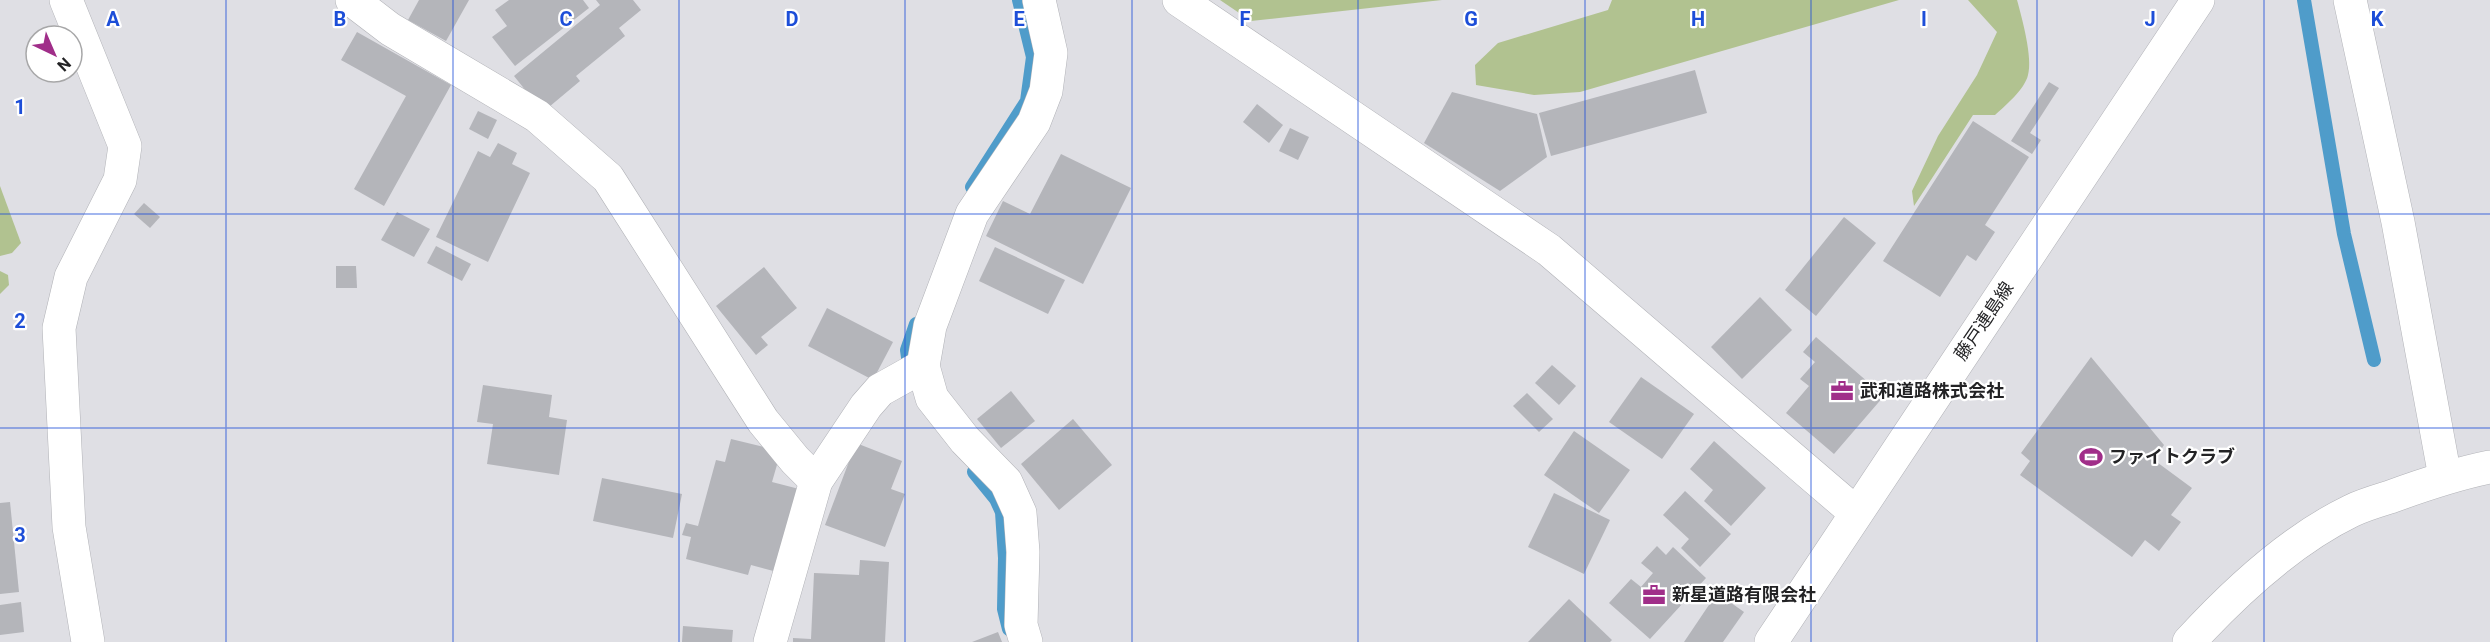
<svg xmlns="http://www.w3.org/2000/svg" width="2490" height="642" font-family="Roboto,'Noto Sans JP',sans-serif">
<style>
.green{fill:#b1c290}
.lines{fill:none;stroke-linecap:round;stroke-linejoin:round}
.stream{stroke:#4f9cca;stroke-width:14}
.building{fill:#b4b5ba}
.street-casing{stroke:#b1b2b7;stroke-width:34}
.secondary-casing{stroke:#b1b2b7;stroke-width:34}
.street{stroke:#fff;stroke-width:33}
.secondary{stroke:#fff;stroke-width:33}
.grid{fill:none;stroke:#1d4ed8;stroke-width:1.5;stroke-opacity:0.55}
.labels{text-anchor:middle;stroke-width:4.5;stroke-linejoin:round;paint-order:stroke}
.street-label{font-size:18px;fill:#232325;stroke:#fff}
.poi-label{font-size:18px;font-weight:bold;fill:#232325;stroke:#fff;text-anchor:start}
.grid-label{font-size:20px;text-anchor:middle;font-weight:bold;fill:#1d4ed8;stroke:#fff;stroke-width:4.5;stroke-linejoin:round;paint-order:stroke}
</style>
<rect width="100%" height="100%" fill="#dfdfe4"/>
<g class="green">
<polygon points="1220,0 1442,0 1251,21"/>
<polygon points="1612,0 1899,0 1580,92 1534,95 1476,85 1475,65 1498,43 1608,10"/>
<path d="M1968,0H2017C2022,18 2033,58 2028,75C2025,89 2005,106 1995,115H1973L1914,206L1912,191L1938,136L1977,75L1997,32Z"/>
<polygon points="0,186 21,243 12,253 0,256"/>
<polygon points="0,271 8,275 9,285 0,294"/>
</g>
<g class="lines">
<g class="stream">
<polyline points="2304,0 2344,234 2374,360"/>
<polyline points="972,187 1027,101 1033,57 1019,0"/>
<polyline points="910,372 907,350 916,324"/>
<polyline points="974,472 996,499 1002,512 1005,558 1004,609 1009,629"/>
</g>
</g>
<g class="building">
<polygon points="419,0 469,0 446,41 408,20"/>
<polygon points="509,0 583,0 589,8 515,66 492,37 507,26 495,10"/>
<polygon points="596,0 633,0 641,10 619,28 625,36 576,76 580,81 543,112 514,76 600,5"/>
<polygon points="357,32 451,85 384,206 354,189 406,96 341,60"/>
<polygon points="1695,70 1707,113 1551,156 1539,113"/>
<polygon points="2049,82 2059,88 2030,133 2041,140 2032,154 2011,141"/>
<polygon points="1452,92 1537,114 1547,157 1500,191 1424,143"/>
<polygon points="1257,104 1283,125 1269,143 1243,122"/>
<polygon points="478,111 497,120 488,139 469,129"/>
<polygon points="1973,121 2029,157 1985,225 1995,232 1976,261 1967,255 1940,297 1883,261"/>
<polygon points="1290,128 1309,137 1298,160 1279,151"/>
<polygon points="498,143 517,153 512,164 530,173 488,262 436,237 478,151 490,157"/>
<polygon points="1061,154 1131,188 1083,284 986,236 1003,201 1030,214"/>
<polygon points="144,203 160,217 150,228 134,214"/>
<polygon points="397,212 430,229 414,257 381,240"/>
<polygon points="1844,217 1876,243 1816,316 1785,290"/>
<polygon points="436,246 471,264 462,281 427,263"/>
<polygon points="995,247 1065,280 1048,314 979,281"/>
<polygon points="336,266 356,266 357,288 336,288"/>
<polygon points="764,267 797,308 761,337 768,345 756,355 716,306"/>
<polygon points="1760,297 1792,330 1742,379 1711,347"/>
<polygon points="827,308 893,342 873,380 808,346"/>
<polygon points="1816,337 1884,396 1834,454 1786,413 1809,386 1800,379 1815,362 1803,352"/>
<polygon points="2091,357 2164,445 2154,460 2192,488 2171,515 2181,522 2159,551 2145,540 2132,557 2020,475 2030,461 2021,453"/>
<polygon points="1552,365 1576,386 1559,405 1535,383"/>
<polygon points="1641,377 1694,414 1662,459 1609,422"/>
<polygon points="483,385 552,395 549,417 567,420 559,475 487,464 493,424 477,422"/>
<polygon points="1011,391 1035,421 1001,448 977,419"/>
<polygon points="1527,393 1553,419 1539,432 1513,406"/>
<polygon points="1073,419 1112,465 1059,510 1021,464"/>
<polygon points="1574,431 1630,470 1599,513 1544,475"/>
<polygon points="731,439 781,451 772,482 803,490 781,573 751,565 748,575 686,559 691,537 682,535 686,523 698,526 716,460 725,462"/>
<polygon points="1714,441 1766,488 1731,526 1704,501 1713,490 1690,469"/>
<polygon points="856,443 902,461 891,489 905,494 885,547 825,525"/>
<polygon points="602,478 682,494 673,538 593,521"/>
<polygon points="1685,491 1731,534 1700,567 1681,548 1689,539 1663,515"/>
<polygon points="1554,493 1610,520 1584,574 1528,547"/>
<polygon points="10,502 19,592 0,594 0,503"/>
<polygon points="1657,546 1666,555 1673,547 1706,578 1650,639 1609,603 1631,579 1641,587 1653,573 1641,563"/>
<polygon points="860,560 889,562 885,642 793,642 793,638 811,639 814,573 859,575"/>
<polygon points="1717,593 1744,612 1723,642 1684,642"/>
<polygon points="1569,599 1612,640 1610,642 1528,642"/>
<polygon points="21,602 24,632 0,635 0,605"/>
<polygon points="683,626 733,630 732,642 682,642"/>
<polygon points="998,632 1002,642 972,642"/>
</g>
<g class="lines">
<g class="street-casing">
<g id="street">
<polyline points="66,0 125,146 120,180 71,277 59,328 69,527 88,642"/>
<polyline points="352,0 390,29 537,116 608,178 763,421 795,460 816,481"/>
<polyline points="2350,0 2398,222 2445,477"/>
<polyline points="770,642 816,481 866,406 880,390 923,366"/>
<polyline points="1026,642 1021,625 1023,552 1020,513 1006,482 965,440 932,398 923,366 930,326 972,214 1034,122 1046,91 1051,53 1039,0"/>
<path d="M2189,642C2234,593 2291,540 2351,511C2363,505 2377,501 2390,497C2423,485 2455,474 2490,467"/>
</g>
</g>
<g class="secondary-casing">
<g id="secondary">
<polyline points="1179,0 1549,250 1856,513"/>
<polyline points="1771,642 2198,0"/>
</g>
</g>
<use href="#street" class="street"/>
<use href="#secondary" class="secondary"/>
</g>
<path class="grid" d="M226,0V642M453,0V642M679,0V642M905,0V642M1132,0V642M1358,0V642M1585,0V642M1811,0V642M2037,0V642M2264,0V642M0,214H2490M0,428H2490"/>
<defs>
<g id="office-bare" transform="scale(1.8)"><path d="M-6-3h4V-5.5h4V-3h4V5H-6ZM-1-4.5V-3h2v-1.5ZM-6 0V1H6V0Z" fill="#a02e89" stroke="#fff" stroke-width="2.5" paint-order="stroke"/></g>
<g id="stadium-bare" transform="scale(1.8)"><path d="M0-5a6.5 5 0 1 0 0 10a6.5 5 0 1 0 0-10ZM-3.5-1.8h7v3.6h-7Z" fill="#a02e89" stroke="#fff" stroke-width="2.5" paint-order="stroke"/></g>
</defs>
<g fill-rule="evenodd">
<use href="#office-bare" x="1842" y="391"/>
<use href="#stadium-bare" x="2091" y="457"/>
<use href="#office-bare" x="1654" y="595"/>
</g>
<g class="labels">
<g class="street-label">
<text transform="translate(1984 321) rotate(-56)" y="6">藤戸連島線</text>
</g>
<g class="poi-label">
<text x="1860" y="397">武和道路株式会社</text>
<text x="2109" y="463">ファイトクラブ</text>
<text x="1672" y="601">新星道路有限会社</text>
</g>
</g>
<g class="grid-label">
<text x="113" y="26">A</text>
<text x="340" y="26">B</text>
<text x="566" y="26">C</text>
<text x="792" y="26">D</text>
<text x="1019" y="26">E</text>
<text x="1245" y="26">F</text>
<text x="1471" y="26">G</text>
<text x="1698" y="26">H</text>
<text x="1924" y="26">I</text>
<text x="2150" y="26">J</text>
<text x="2377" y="26">K</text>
<text x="20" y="114">1</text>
<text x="20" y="328">2</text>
<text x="20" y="542">3</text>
</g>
<g transform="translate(54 54) rotate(136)"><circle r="28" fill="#ffffff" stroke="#a7a7a8" stroke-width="1.5"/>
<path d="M0-4.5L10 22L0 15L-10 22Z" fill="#a02e89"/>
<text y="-9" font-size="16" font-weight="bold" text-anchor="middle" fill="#232325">N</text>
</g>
</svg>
